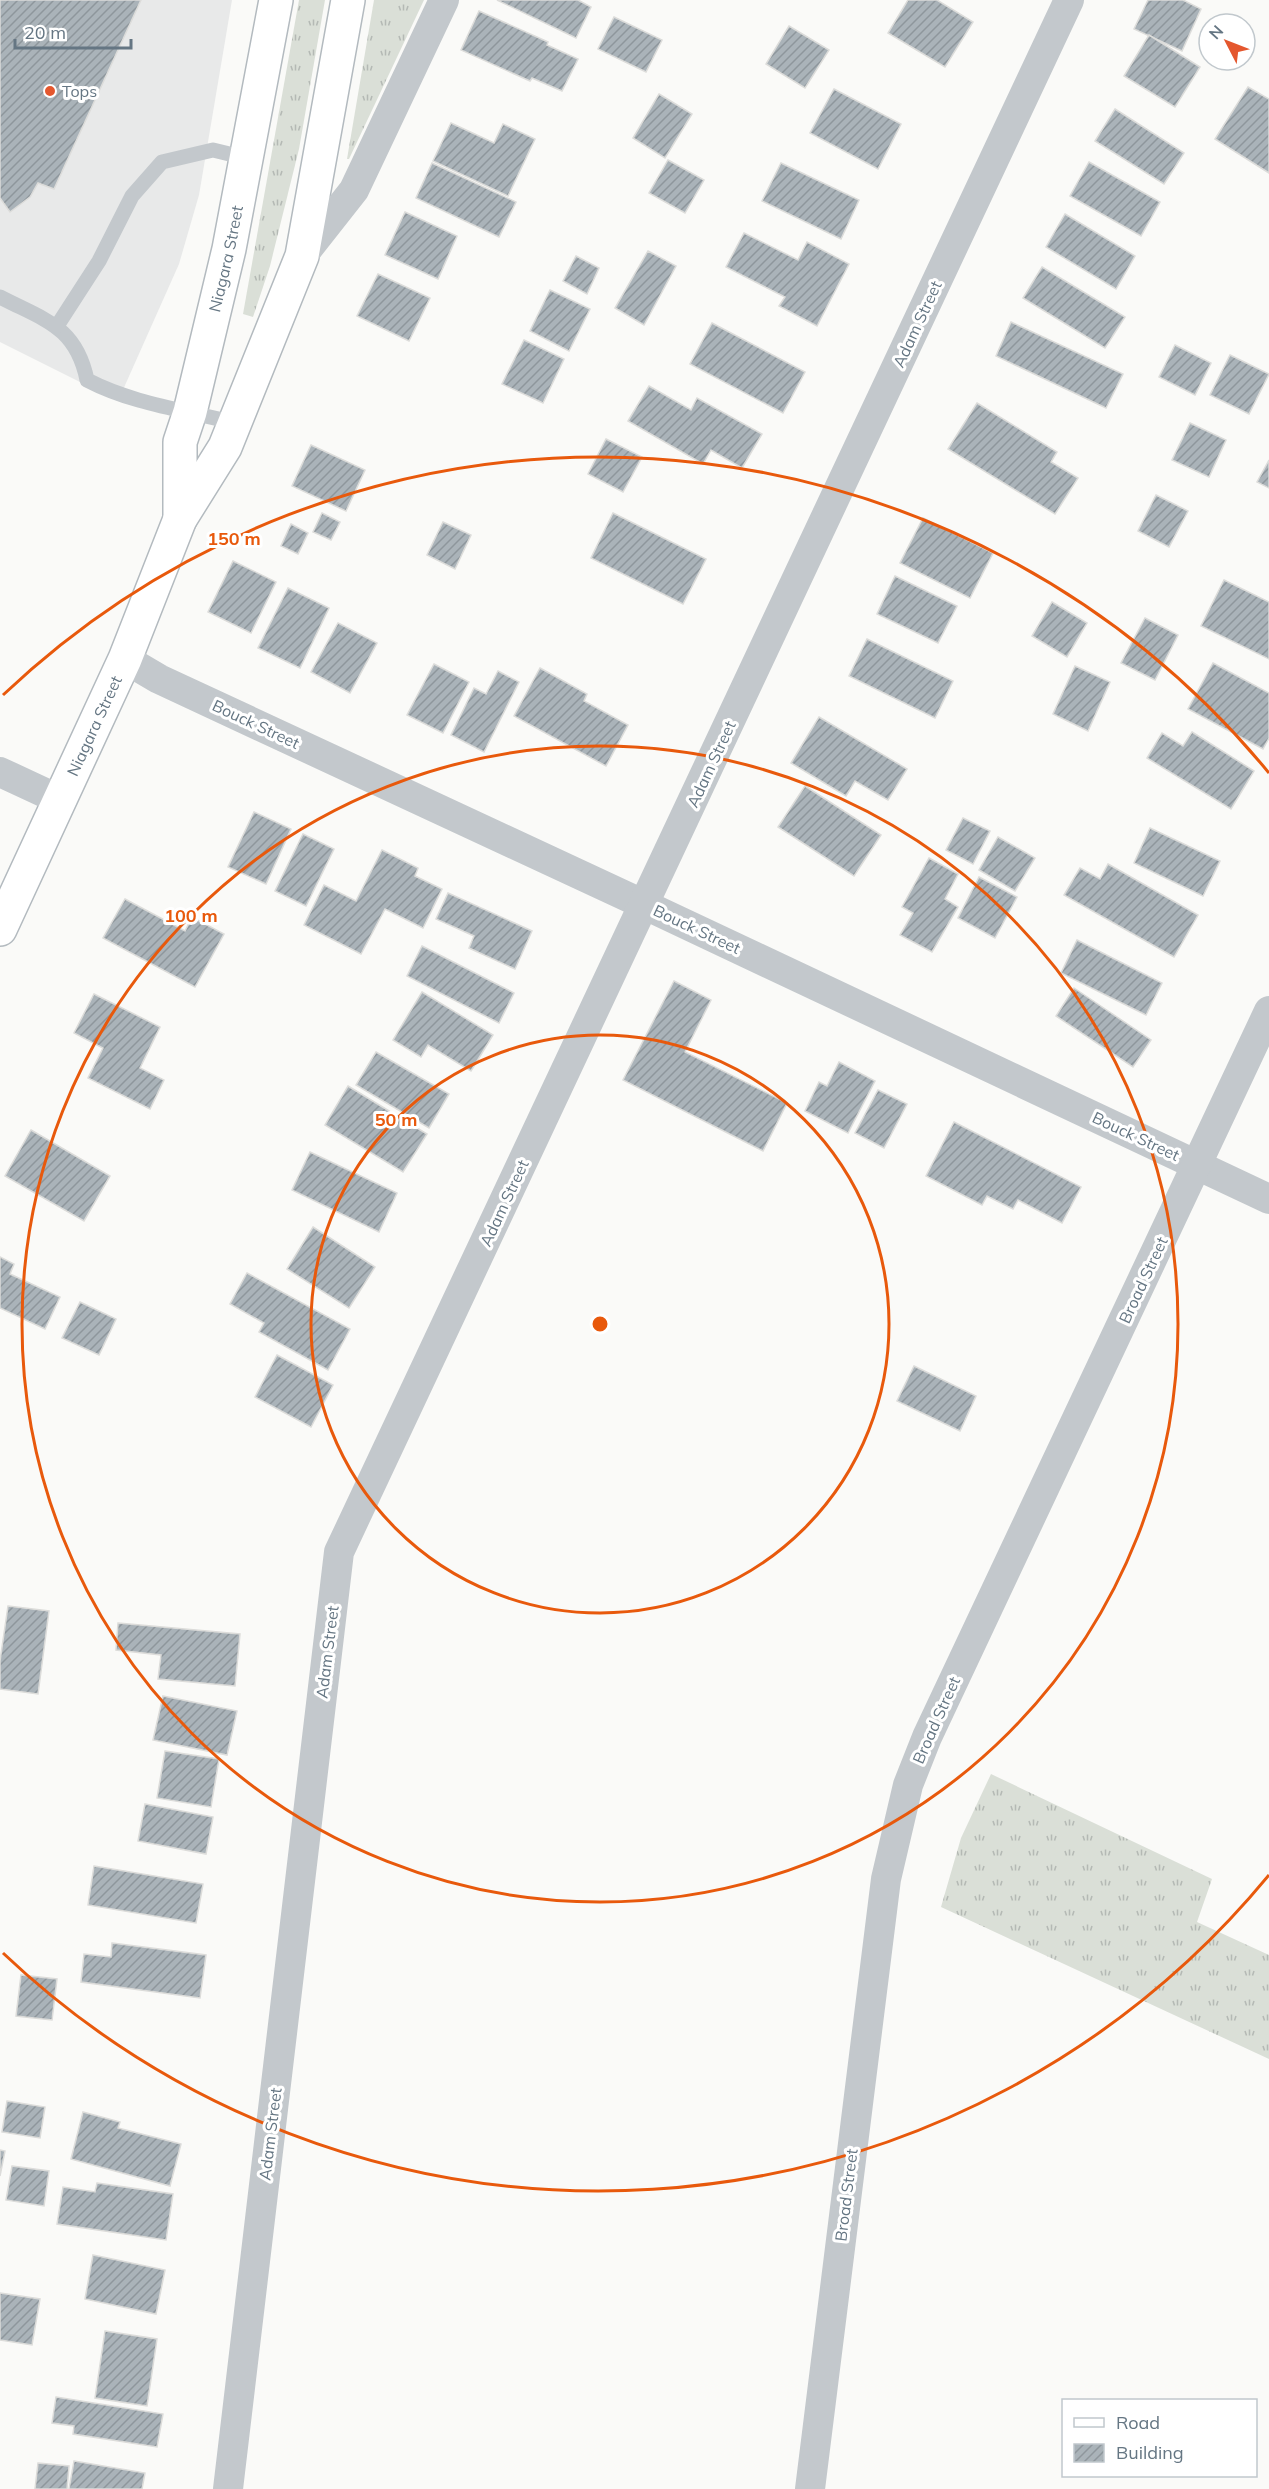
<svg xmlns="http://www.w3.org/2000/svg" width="1269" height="2489" font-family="Mulish,sans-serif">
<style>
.built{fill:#e8e9e9}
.grass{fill:url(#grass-tufts)}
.building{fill:url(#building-hatch);stroke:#dcdcda;stroke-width:1.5}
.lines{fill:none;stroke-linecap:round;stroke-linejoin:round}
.secondary-casing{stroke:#b3babf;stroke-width:36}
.service{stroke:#c3c8cc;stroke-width:15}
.minor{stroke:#c3c8cc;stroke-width:30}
.secondary{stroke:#fff;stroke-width:33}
.ring{fill:none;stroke:#e8590c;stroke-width:3}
.poi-dot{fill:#e4572e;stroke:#fff;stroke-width:2}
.labels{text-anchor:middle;stroke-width:6;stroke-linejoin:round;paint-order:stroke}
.poi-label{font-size:16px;fill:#657683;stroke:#fff;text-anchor:start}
.street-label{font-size:16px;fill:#657683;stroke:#fff}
.centre{fill:#e8590c;stroke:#fff;stroke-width:3}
.ring-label{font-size:18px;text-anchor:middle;font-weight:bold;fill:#e8590c;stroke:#fff;stroke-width:6;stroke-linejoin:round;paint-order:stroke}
</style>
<defs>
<pattern id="grass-tufts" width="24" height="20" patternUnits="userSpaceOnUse" patternTransform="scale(1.5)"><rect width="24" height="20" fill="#dadfd7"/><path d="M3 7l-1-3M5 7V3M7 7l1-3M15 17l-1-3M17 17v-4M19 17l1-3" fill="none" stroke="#b4b9b4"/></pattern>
<pattern id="building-hatch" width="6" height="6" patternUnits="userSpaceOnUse" patternTransform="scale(1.5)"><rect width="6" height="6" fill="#aab3b9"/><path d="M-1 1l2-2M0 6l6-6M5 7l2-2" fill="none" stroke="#8e969c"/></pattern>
</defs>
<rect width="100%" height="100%" fill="#fafaf8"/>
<polygon class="built" points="0,0 232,0 199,195 179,264 118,401 0,342"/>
<g class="grass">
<polygon points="299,0 325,0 299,149 270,266 253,317 243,314"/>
<polygon points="374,0 424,0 349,159 347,159"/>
<polygon points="991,1774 1212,1879 1197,1922 1269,1955 1269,2059 941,1907 961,1838"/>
</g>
<g class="building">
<polygon points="0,0 141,0 54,189 38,183 30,197 10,212 0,198"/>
<polygon points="497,0 578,0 591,7 576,38"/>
<polygon points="908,0 937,0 973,22 945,67 888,33"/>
<polygon points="1148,0 1183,0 1201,9 1182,51 1134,29"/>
<polygon points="479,11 548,42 547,45 578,59 562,91 532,78 530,81 461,50"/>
<polygon points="614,17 662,40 646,72 598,49"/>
<polygon points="789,26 829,50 805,88 766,64"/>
<polygon points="1149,35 1200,67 1175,107 1124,76"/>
<polygon points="1248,87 1269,99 1269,173 1215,139"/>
<polygon points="834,89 901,124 878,169 810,133"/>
<polygon points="659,94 692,114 665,158 633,138"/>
<polygon points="1115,109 1184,153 1164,184 1095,141"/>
<polygon points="451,123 494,143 503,124 535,139 508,196 433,161"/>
<polygon points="668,160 704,180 685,213 649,193"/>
<polygon points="1089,162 1160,202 1141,236 1070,196"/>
<polygon points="432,163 516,202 499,237 416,198"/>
<polygon points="781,163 859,200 841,239 762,201"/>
<polygon points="405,212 457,236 438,279 385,255"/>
<polygon points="1065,214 1135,256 1116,289 1046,247"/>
<polygon points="744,233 798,260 807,242 849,264 817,326 779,306 785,297 726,267"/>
<polygon points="648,251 676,266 644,325 615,308"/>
<polygon points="576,256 599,268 587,294 563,281"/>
<polygon points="1042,267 1125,317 1105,348 1023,298"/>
<polygon points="378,274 430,298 409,341 357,316"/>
<polygon points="550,290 590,309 569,351 530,331"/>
<polygon points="1011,322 1123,374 1106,408 996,356"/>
<polygon points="712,323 805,372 783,413 690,364"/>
<polygon points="524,340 564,359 543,403 502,384"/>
<polygon points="1175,345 1211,363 1195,395 1159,377"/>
<polygon points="1230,355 1269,374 1249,414 1210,395"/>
<polygon points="649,386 691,410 697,398 762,434 742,468 711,450 703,464 628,421"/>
<polygon points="977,403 1057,452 1051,462 1078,478 1055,514 948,449"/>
<polygon points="1190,423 1226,440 1209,477 1172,460"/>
<polygon points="606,439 642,457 623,492 588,474"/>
<polygon points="311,445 365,470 346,511 292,486"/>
<polygon points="1269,460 1269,488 1257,482"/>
<polygon points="1156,495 1188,511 1169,547 1138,531"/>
<polygon points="322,513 340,522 331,540 313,532"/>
<polygon points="613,513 706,559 683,604 591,558"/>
<polygon points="923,518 993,553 970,598 900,563"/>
<polygon points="443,522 471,535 455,569 427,555"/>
<polygon points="291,524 308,533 298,554 281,546"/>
<polygon points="233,561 276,582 251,633 208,612"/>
<polygon points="895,576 957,606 938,643 877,614"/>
<polygon points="1224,580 1269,602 1269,659 1201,626"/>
<polygon points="288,588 329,608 300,668 258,648"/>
<polygon points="1052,602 1087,623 1067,657 1032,636"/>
<polygon points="1145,618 1178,635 1155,680 1121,663"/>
<polygon points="338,623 377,643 350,693 311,672"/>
<polygon points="867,639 953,681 935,718 849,676"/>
<polygon points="1213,663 1269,693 1269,738 1263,749 1188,709"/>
<polygon points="434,664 469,682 443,733 407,715"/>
<polygon points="1075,666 1110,682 1088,731 1053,714"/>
<polygon points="540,668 587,694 584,701 628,725 606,766 514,716"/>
<polygon points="498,671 519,682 484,752 451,735 474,688 486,694"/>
<polygon points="819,717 907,769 888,800 855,781 846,796 791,763"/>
<polygon points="1192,732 1254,771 1231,809 1147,758 1162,733 1183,746"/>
<polygon points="805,786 881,835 854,876 778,827"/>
<polygon points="254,812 291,829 266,884 228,867"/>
<polygon points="963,818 990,831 973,864 946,850"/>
<polygon points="1150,828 1220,861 1203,896 1134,863"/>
<polygon points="303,834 334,849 306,906 275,891"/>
<polygon points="998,837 1035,858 1015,891 979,870"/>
<polygon points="382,850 418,868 415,876 442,889 423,928 385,909 361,954 304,925 324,885 356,901"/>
<polygon points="929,858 958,874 945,899 958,907 932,952 900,935 913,913 902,907"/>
<polygon points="1108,864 1198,915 1174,957 1064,895 1080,868 1100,879"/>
<polygon points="979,877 1017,897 995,938 958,918"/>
<polygon points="448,893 532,931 515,969 469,948 474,936 436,919"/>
<polygon points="125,899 185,931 192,917 224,934 195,987 103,938"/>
<polygon points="1077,940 1162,983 1146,1015 1061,973"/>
<polygon points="422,946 514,993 499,1023 407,976"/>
<polygon points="674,981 711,1000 685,1052 787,1103 763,1151 623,1080"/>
<polygon points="1074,988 1151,1040 1133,1067 1056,1016"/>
<polygon points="422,992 493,1035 471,1071 428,1045 421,1057 393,1040"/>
<polygon points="94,994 160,1027 140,1068 164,1080 150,1109 88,1078 103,1048 74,1033"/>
<polygon points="376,1052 449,1094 429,1128 356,1085"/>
<polygon points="839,1062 875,1081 848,1133 805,1111 819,1082 827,1086"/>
<polygon points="348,1086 427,1134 403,1172 325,1125"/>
<polygon points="878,1090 907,1104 884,1148 855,1133"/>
<polygon points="954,1122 1081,1187 1062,1223 1018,1200 1013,1209 987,1196 982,1205 926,1176"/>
<polygon points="31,1130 110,1176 84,1221 5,1176"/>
<polygon points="310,1152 397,1193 379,1232 292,1190"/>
<polygon points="313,1227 375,1267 349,1308 287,1269"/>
<polygon points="0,1257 14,1264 10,1274 60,1297 45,1329 0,1308"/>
<polygon points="247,1273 350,1329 328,1370 259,1332 264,1323 230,1304"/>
<polygon points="80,1302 116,1319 99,1355 62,1338"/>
<polygon points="277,1355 333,1385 311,1427 255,1397"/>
<polygon points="914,1366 976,1396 960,1431 897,1401"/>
<polygon points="8,1606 49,1611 38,1694 0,1689 0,1661"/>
<polygon points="118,1623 240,1634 235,1686 158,1679 161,1655 116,1650"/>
<polygon points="163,1696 237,1711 227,1755 153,1740"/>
<polygon points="165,1751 219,1759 211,1807 157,1798"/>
<polygon points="145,1804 213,1817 206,1854 138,1841"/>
<polygon points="94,1866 203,1884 196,1923 88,1905"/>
<polygon points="112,1943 206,1955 200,1998 81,1982 84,1954 111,1957"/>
<polygon points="21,1975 57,1979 52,2020 16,2016"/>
<polygon points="7,2101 45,2107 40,2138 2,2132"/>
<polygon points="83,2112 120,2122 118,2128 181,2144 170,2186 71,2159"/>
<polygon points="0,2150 5,2151 0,2176"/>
<polygon points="12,2166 49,2171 44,2206 6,2200"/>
<polygon points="97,2183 173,2194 166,2240 57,2224 63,2187 95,2192"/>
<polygon points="93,2255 165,2270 156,2314 85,2299"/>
<polygon points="0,2293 40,2299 32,2345 0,2340"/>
<polygon points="105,2331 157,2339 147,2406 95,2398"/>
<polygon points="56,2397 163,2414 157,2447 73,2434 74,2426 52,2423"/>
<polygon points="74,2461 145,2473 142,2489 69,2489"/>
<polygon points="38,2463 69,2466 67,2489 35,2489"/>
</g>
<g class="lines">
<g class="secondary-casing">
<g id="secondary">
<path id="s1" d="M180,519V442L190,412L229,249L276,0"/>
<path id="s2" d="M0,929L125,659L180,519L225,447L302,256L348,0"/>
</g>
</g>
<g class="service">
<path d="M0,297C44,320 76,326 87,380C133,404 185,410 235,423"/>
<polyline points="57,326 99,261 132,196 162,162 213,150 246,158"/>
</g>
<g class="minor">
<polyline points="302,256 354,190 444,0"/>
<polyline points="125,659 159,679 645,905 1269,1199"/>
<polyline points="0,772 58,799"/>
<polyline points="228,2489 339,1552 1069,0"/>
<polyline points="810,2489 886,1879 908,1785 927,1737 1269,1011"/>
</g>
<use href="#secondary" class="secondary"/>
</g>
<g class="ring">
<circle cx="600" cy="1324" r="289"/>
<circle cx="600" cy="1324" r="578"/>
<path d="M1269 1875A867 867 0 0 1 3 1953M3 695A867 867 0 0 1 1269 773"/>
</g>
<circle class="poi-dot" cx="50" cy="91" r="6"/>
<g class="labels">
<g class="poi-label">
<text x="62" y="97">Tops</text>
</g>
<g class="street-label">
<text dy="6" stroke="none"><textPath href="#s1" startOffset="266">Niagara Street</textPath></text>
<text transform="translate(917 324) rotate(-65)" y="6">Adam Street</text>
<text transform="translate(256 724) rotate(25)" y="6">Bouck Street</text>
<text dy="6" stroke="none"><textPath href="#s2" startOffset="224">Niagara Street</textPath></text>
<text transform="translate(711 764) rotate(-65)" y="6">Adam Street</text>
<text transform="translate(697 929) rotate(25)" y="6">Bouck Street</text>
<text transform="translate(1136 1136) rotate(25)" y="6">Bouck Street</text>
<text transform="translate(504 1203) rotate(-65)" y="6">Adam Street</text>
<text transform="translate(1143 1280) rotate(-65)" y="6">Broad Street</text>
<text transform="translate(327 1652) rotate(-83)" y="6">Adam Street</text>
<text transform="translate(936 1720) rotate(-66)" y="6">Broad Street</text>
<text transform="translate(270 2134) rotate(-83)" y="6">Adam Street</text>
<text transform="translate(846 2195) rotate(-83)" y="6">Broad Street</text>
</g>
</g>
<circle cx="600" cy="1324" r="9" class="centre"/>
<g class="ring-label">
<text x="234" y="545">150 m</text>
<text x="191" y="922">100 m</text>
<text x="396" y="1126">50 m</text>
</g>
<rect x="1062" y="2399" width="195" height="78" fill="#ffffff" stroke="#c1c8cd" stroke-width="1.5"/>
<rect x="1074" y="2418" width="30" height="9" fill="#ffffff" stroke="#c1c8cd" stroke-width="1.5"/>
<text x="1116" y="2429" font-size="18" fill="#657683">Road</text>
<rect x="1074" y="2444" width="30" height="18" fill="url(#building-hatch)" stroke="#c1c8cd" stroke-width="1.5"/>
<text x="1116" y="2459" font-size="18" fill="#657683">Building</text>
<g transform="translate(1227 42) rotate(312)"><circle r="28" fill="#ffffff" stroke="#c1c8cd" stroke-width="1.5"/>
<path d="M0-4.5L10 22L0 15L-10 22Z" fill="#e4572e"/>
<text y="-9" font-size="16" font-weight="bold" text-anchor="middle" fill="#657683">N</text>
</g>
<path d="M15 39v9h116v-9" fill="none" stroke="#657683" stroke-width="3"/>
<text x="24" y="39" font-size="18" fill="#657683" stroke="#ffffff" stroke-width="4.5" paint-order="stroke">20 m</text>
</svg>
